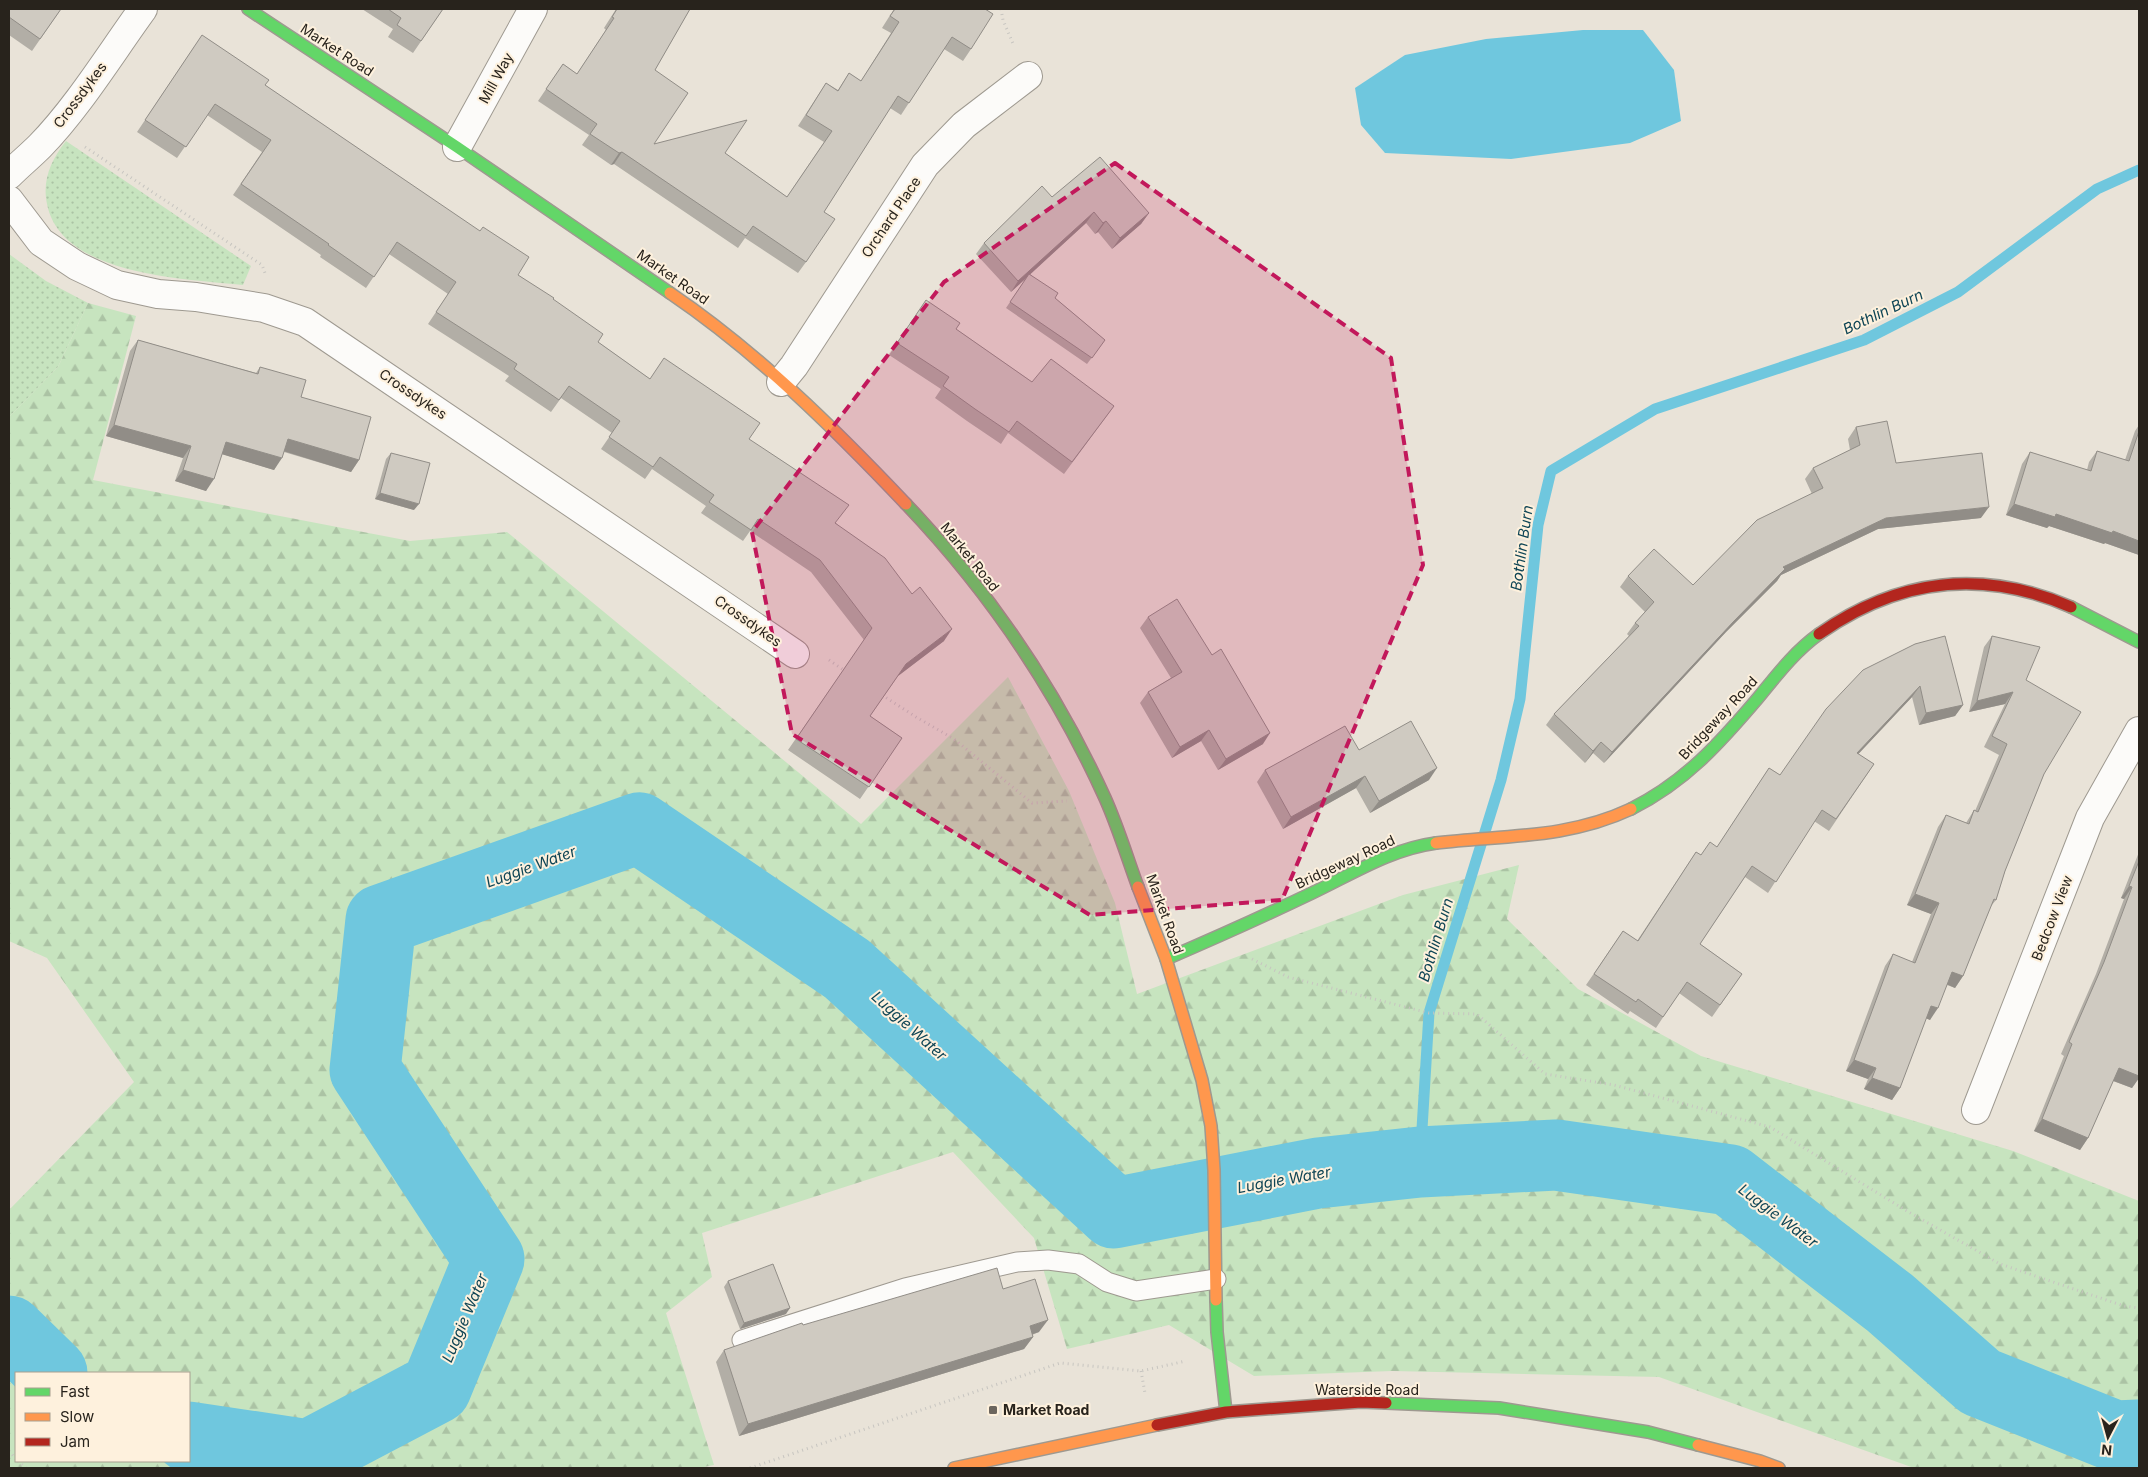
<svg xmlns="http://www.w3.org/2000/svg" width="2148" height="1477" font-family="Inter,sans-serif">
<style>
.grass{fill:url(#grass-dots)}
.forest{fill:url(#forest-firs);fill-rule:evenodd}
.water{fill:#6fc7de}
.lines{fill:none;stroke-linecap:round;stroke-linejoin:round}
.stream{stroke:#6fc7de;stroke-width:11}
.river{stroke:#6fc7de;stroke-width:71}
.lane-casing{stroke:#9e9990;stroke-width:21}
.street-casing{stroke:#9e9990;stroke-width:30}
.fast-casing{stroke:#9e9990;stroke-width:14}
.slow-casing{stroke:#9e9990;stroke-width:14}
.jam-casing{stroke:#9e9990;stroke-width:14}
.path{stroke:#c7c5c0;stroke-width:3;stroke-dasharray:1 4;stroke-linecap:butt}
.lane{stroke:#fcfbf9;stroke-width:19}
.street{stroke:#fcfbf9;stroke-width:28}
.fast{stroke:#63d668;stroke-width:11}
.slow{stroke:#ff974d;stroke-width:11}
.jam{stroke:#b3261e;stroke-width:11}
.wall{fill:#b2aea6}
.shaded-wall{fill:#918d87}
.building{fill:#cfcac1;stroke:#918d87}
.marked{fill:#c2185b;fill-opacity:0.2;stroke:#c2185b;stroke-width:4;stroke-dasharray:10 6;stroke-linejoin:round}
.poi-dot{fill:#6c665e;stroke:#fef1dd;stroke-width:2}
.labels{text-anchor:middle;stroke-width:4;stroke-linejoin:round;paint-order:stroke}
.street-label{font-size:14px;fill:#28231c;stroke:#fef1dd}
.poi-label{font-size:14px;font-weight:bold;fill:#28231c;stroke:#fef1dd;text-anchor:start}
.water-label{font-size:15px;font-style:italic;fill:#0f4555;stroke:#fef1dd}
</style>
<defs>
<pattern id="grass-dots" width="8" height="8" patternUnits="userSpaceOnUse" patternTransform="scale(1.25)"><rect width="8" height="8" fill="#c7e4bf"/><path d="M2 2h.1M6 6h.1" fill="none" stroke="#abc3a4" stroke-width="1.8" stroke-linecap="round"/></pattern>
<pattern id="forest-firs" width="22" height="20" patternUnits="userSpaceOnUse" patternTransform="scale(1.25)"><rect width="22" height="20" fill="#c7e4bf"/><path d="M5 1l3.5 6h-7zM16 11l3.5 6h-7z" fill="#abc3a4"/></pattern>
</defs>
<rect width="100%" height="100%" fill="#e9e3d8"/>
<g class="grass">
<path d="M66,141L251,266L243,285C186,279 61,276 47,204C42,180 51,160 66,141Z"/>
<polygon points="9,254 46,281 88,303 58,367 9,417"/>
</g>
<path class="forest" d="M88,303L136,316L93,480L410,541L507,532L861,824L1008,677L1069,791L1115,903L1137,994L1403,895L1519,865L1507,919L1578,989L1701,1056L2013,1151L2139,1201V1468H1914L1659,1377L1392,1371L1254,1376L1169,1325L1067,1349L1034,1238L953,1152L702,1233L712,1277L666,1313L714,1465L699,1468H9V1210L134,1082L47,958L9,941V417L58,367ZM16,1373H189V1461H16Z"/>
<polygon class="water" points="1583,30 1643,30 1674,70 1681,121 1630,143 1511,159 1385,153 1361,125 1355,88 1405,55 1486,39"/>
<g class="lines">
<polyline class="stream" points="1420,1162 1429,1013 1501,780 1520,699 1538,525 1551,471 1655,409 1864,340 1958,292 2097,189 2139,170"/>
<g class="river">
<polyline points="9,1331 52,1373"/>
<polyline points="189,1437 309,1455 436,1388 489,1259 365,1070 381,920 639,828 847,969 1114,1213 1318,1173 1420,1162 1556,1155 1730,1180 1890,1303 1980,1382 2115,1436 2139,1435"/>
</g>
<g class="lane-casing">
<polyline id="lane" points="742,1340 905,1288 1017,1262 1048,1260 1079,1264 1107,1282 1136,1291 1216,1279"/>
</g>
<g class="street-casing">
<g id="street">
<polyline points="457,147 533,9"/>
<path d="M9,175C19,165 30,156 40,146C78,107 111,53 143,9"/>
<polyline points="9,200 41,242 77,266 117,285 158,294 196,297 264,308 305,322 795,654"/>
<polyline points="781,382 794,366 925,165 964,125 1028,76"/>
<polyline points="1976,1110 2090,818 2139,731"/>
</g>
</g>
<g class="fast-casing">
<g id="fast">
<polyline points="248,9 457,147 670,293"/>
<path d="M906,504C988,590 1056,690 1105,798C1118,827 1127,857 1138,887"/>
<polyline points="2071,607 2139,642"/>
<path d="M1631,809C1685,782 1719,744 1758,698C1776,676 1795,651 1819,634"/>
<path d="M1166,959C1215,938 1264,916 1312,893C1352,874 1391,849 1436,843"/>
<polyline points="1216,1300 1217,1332 1226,1412"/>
<polyline points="1386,1403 1499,1408 1648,1432 1698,1445"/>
</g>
</g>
<g class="slow-casing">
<g id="slow">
<path d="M670,293C757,352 834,428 906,504"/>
<path d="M1436,843C1505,835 1567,839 1631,809"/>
<polyline points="1138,887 1166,959 1202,1080 1211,1126 1214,1170 1216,1300"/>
<polyline points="1698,1445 1760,1461 1779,1468"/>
<polyline points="954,1468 1157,1425"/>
</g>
</g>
<g class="jam-casing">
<g id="jam">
<path d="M1819,634C1897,579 1982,568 2071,607"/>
<polyline points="1157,1425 1226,1412 1361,1402 1386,1403"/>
</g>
</g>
<g class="path">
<polyline points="1001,9 1003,20 1014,46"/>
<polyline points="85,147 262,265 265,273"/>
<polyline points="829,660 845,671"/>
<polyline points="882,695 916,717 954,739 1032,803 1067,801"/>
<polyline points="1252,959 1288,977 1429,1013 1477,1014 1545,1074 1614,1085 1770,1127 1907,1211 2000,1264 2124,1306 2139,1308"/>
<polyline points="1141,1371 1145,1393"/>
<polyline points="9,1451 16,1459"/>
<polyline points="18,1461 26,1468"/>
<polyline points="750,1468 1060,1363 1141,1371 1186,1361"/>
</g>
<use href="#lane" class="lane"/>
<use href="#street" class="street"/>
<use href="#fast" class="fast"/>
<use href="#slow" class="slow"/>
<use href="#jam" class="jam"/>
</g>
<g class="wall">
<polygon points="9,9 61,9 32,51 9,35"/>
<polygon points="362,9 443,9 413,53 388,37 393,29"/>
<polygon points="616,9 690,9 655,70 654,144 725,153 787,197 824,142 798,126 826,83 838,90 849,73 861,81 891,33 882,28 894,9 985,9 971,49 963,61 944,49 901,115 890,108 824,212 806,262 798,273 745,238 738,248 614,164 611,165 582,145 589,135 538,101 563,64 577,74 606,30 604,28"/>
<polygon points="194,47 265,85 518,275 553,299 598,342 650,379 749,439 836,523 944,641 898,676 870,716 902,738 860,799 788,750 864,640 811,572 750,531 743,541 701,513 706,506 652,469 645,479 601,449 612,433 561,398 551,412 505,381 509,376 428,324 448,294 389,254 366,288 320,257 321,255 233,195 262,152 207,115 177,158 137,132"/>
<polygon points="1052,197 1149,213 1141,224 1112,249 1098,232 1095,234 1086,223 1030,274 1055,298 1105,340 1087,364 1006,308 1026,278 1011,292 976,254 984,243"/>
<polygon points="926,300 956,329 1032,382 1114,406 1064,474 1008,433 1001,444 967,421 935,398 941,389 889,355"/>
<polygon points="138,340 256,373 260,367 301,397 359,460 351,472 284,452 274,470 222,454 206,491 175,481 183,458 106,436 130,351"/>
<polygon points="2139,425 2139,555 2105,543 2104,544 2049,526 2047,528 2006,515 2022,464 2030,452 2087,470 2089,462 2097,451 2125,460 2135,431"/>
<polygon points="1856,427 1896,463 1981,518 1878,529 1781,575 1777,581 1726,632 1604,763 1593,753 1585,763 1546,725 1554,714 1629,636 1627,634 1635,623 1645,612 1620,587 1628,576 1693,585 1812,494 1805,479 1813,468 1850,450 1848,439"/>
<polygon points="391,453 414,510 375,499 386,459"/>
<polygon points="1148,617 1263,744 1218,770 1201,741 1172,758 1140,703 1148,692 1171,678 1140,628"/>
<polygon points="1992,636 2026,680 2044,774 2005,871 1996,900 1991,906 1963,976 1955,988 1947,985 1930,1020 1926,1018 1900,1088 1892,1100 1864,1089 1868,1079 1846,1071 1885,966 1893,954 1912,962 1931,914 1907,905 1938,827 1946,815 1966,823 1974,810 1975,811 1999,755 1984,747 2005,704 1969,712 1984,647"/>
<polygon points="1915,644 1963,705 1955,716 1919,725 1912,697 1858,754 1874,764 1829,831 1814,821 1768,893 1745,877 1700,944 1742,974 1712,1017 1679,993 1656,1028 1630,1011 1628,1014 1586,985 1623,931 1637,941 1696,852 1701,855 1717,847 1769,768 1780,775"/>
<polygon points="1359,750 1429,780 1370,813 1356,788 1283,829 1257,782 1265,770"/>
<polygon points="2139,852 2139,1078 2132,1088 2113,1081 2088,1138 2080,1150 2034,1131 2064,1056 2061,1054 2096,974 2124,899 2121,898"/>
<polygon points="728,1281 786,1314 740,1329 724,1287"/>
<polygon points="1003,1289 1039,1332 1032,1335 1033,1337 1024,1349 739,1436 716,1362 724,1350"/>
</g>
<g class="shaded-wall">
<polygon points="622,152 614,164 611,165 619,153"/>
<polygon points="1094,212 1086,223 1011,292 1018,281"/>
<polygon points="1149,213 1141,224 1112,249 1120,238"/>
<polygon points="1106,221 1098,232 1095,234 1103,223"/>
<polygon points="114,425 191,446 183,458 106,436"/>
<polygon points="288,439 359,460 351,472 280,450"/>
<polygon points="226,442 282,458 274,470 218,453"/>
<polygon points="183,470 214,479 206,491 175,481"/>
<polygon points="380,493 419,504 414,510 375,499"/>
<polygon points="2014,504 2056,514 2113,531 2139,541 2139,555 2105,543 2104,544 2049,526 2047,528 2006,515"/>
<polygon points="1989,507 1981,518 1878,529 1781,575 1777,581 1726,632 1604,763 1612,752 1783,567 1886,518"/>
<polygon points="952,629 944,641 898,676 906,664"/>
<polygon points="1920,686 1912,697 1849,764 1857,753"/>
<polygon points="2013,692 2005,704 1969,712 1977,701"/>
<polygon points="1963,705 1955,716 1919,725 1926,713"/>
<polygon points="1209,730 1201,741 1172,758 1180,747"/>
<polygon points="1270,733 1263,744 1218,770 1226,759"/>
<polygon points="1601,742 1593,753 1585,763 1593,751"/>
<polygon points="1437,768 1429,780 1370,813 1379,801"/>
<polygon points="1365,776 1356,788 1283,829 1291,817"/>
<polygon points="2129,886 2132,887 2124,899 2121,898"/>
<polygon points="1915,894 1939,903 1931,914 1907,905"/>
<polygon points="1952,972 1963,976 1955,988 1944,983"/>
<polygon points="1931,1006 1938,1008 1930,1020 1923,1017"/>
<polygon points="1854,1060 1876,1068 1868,1079 1846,1071"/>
<polygon points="2119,1068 2139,1076 2139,1078 2132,1088 2111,1080"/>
<polygon points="1872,1078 1900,1088 1892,1100 1864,1089"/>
<polygon points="2042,1119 2088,1138 2080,1150 2034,1131"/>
<polygon points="790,1308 786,1314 740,1329 744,1323"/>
<polygon points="1048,1320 1039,1332 1021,1338 1030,1326"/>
<polygon points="1033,1337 1024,1349 739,1436 748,1424"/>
</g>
<g class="building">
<polygon points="9,9 61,9 40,39 9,17"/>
<polygon points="388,9 443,9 421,41 397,25 401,18"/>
<polygon points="617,9 690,9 655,70 688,93 654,144 747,120 725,153 787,197 832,131 806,115 826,83 838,91 849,73 861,81 899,22 890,16 895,9 985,9 993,14 971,49 952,37 909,103 898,96 824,212 835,219 806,262 753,226 746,236 622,152 619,153 590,134 597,124 546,89 563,64 577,74 614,18 612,17"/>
<polygon points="202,35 269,80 265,85 480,231 483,227 529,257 518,275 554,298 553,299 603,334 598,342 650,379 664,358 760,423 749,439 849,505 835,523 885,558 912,594 920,587 952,629 906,664 870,716 902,738 869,787 796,739 872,628 820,560 758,519 751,530 709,502 714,495 660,457 653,467 609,437 620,421 569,386 559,400 514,369 517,364 436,312 456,282 397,242 374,277 328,245 329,244 241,184 271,140 215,104 186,147 145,120"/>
<polygon points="1100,157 1149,213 1120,238 1106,221 1103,223 1094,212 1018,281 984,243 1042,186 1052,197"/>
<polygon points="1029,274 1058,293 1055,298 1105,340 1092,358 1010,302"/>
<polygon points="926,300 960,323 956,329 1032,382 1051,359 1114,406 1072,462 1017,421 1009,432 975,409 943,386 949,377 897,343"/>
<polygon points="138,340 258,374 260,367 306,380 301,397 371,417 359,460 288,439 282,458 226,442 214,479 183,470 191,446 114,425"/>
<polygon points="1887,421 1896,463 1982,453 1989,507 1886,518 1783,567 1785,569 1734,621 1612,752 1601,742 1593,751 1554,714 1639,626 1635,623 1654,602 1628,576 1654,549 1693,585 1757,520 1823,488 1813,468 1860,445 1856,427"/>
<polygon points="2139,431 2139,541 2113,531 2112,533 2056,514 2055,517 2014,504 2030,452 2091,471 2097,451 2129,461"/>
<polygon points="391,453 430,463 419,504 380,493"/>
<polygon points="1177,599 1212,655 1221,649 1270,733 1226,759 1209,730 1180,747 1148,692 1182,672 1148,617"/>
<polygon points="1945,636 1963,705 1926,713 1920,686 1857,753 1874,764 1836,819 1822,810 1776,882 1752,866 1700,944 1742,974 1720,1005 1687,982 1663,1017 1638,999 1636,1002 1594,974 1623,931 1638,941 1696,852 1701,855 1710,842 1717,847 1769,768 1780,775 1826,709 1863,670 1915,644"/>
<polygon points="1992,636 2040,647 2026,680 2081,712 2044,774 2005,871 1996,900 1994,899 1985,921 1963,976 1952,972 1938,1008 1931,1006 1900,1088 1872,1078 1876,1068 1854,1060 1893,954 1915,963 1939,903 1915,894 1946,815 1969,824 1974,810 1978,812 2007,744 1992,736 2013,692 1977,701"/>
<polygon points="1411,721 1437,768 1379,801 1365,776 1291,817 1265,770 1345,726 1359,750"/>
<polygon points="2139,861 2139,1076 2119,1068 2088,1138 2042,1119 2072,1044 2069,1042 2104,962 2132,887 2129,886"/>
<polygon points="773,1264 790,1308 744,1323 728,1281"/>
<polygon points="997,1268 1003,1289 1035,1279 1048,1320 1030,1326 1033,1337 748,1424 724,1350 802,1323 803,1325"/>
</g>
<path class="marked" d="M1115,163L1391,358L1423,565L1282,900L1090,915L792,734L752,532L944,282Z"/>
<rect class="poi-dot" x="988" y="1405" width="10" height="10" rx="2.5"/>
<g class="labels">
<g class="street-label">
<text transform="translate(337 50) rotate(33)" y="5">Market Road</text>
<text transform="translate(496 78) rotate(-61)" y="5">Mill Way</text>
<text transform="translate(80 95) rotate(-53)" y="5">Crossdykes</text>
<text transform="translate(891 217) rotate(-56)" y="5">Orchard Place</text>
<text transform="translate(673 277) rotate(35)" y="5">Market Road</text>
<text transform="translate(413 394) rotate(34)" y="5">Crossdykes</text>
<text transform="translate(970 557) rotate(51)" y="5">Market Road</text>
<text transform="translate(748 621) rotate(35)" y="5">Crossdykes</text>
<text transform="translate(1718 718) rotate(-47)" y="5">Bridgeway Road</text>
<text transform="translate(1345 862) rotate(-25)" y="5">Bridgeway Road</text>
<text transform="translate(1165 914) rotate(70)" y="5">Market Road</text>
<text transform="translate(2052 918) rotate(-69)" y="5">Bedcow View</text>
<text x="1367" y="1395">Waterside Road</text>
</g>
<g class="poi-label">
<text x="1003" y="1415">Market Road</text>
</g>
<g class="water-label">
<text transform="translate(1883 312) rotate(-25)" y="5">Bothlin Burn</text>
<text transform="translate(1522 548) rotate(-82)" y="5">Bothlin Burn</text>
<text transform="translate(531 867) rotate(-20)" y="5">Luggie Water</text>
<text transform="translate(1436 940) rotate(-73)" y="5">Bothlin Burn</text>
<text transform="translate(909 1026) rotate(42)" y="5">Luggie Water</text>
<text transform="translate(1284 1180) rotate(-10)" y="5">Luggie Water</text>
<text transform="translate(1778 1216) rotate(37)" y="5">Luggie Water</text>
<text transform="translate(465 1318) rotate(-67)" y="5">Luggie Water</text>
</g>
</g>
<rect width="2148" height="1477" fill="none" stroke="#28231c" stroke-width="20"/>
<rect x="15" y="1372" width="175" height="90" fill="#fef1dd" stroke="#a89f90"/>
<rect x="25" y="1388" width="25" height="8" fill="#63d668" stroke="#a89f90"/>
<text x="60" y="1397" font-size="15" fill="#28231c">Fast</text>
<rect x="25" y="1413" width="25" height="8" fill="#ff974d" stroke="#a89f90"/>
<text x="60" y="1422" font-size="15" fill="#28231c">Slow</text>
<rect x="25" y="1438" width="25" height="8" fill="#b3261e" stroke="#a89f90"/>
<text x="60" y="1447" font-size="15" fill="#28231c">Jam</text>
<g transform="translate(2108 1437) rotate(186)" stroke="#fef1dd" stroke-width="4" paint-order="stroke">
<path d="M0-4L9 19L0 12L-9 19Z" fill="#28231c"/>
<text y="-8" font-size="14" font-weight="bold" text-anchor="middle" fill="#28231c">N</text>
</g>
</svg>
